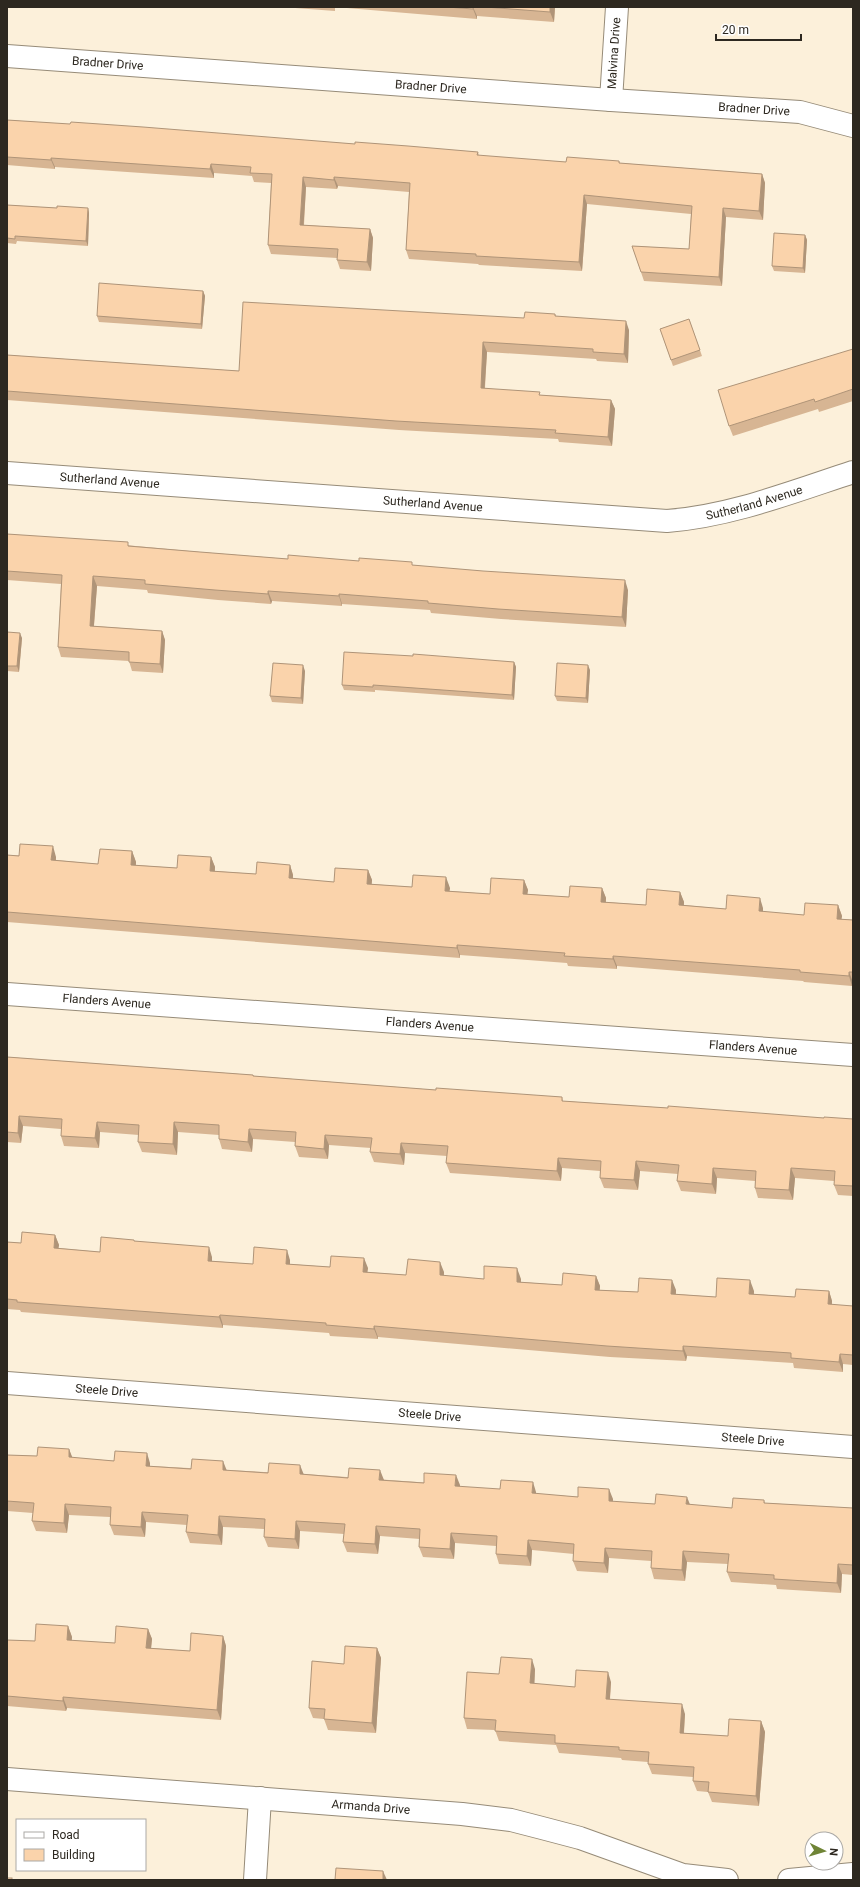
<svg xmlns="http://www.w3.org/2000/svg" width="860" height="1887" font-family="Roboto,sans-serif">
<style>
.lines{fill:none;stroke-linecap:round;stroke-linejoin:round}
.street-casing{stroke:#968b78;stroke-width:24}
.street{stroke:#fff;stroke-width:22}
.wall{fill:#d7b593}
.shaded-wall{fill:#af9478}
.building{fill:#fad3ab;stroke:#af9478}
.labels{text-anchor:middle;stroke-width:3;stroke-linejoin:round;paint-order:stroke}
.street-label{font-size:12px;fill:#2d2820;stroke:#fff}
</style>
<rect width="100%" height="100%" fill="#fcf0da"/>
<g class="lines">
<g class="street-casing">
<g id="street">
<path id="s1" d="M7,56L611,100L800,112L853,126"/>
<path id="s2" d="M611,100L617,7"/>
<path id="s3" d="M7,473L667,521C731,516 792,492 853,472"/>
<path id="s4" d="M7,994L853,1055"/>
<path id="s5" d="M7,1383L853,1447"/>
<path id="s6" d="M7,1779L462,1814L511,1820L542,1828L580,1838L683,1875L727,1880"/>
<polyline points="255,1880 260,1798"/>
<polyline points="789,1880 853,1874"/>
</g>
</g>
<use href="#street" class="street"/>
</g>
<g class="wall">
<polygon points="282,7 555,7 554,22 477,16 477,19 335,7 335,11"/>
<polygon points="7,120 355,144 478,152 479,156 566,162 619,161 620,163 762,174 765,183 763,220 726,217 722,286 644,281 632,246 689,249 691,214 587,204 582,271 479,265 478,264 409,259 406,250 409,192 338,186 337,189 306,187 304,225 370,229 373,238 371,271 340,269 337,260 337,258 271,254 268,245 271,183 254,182 252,176 214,173 214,178 55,167 55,169 7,165"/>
<polygon points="7,205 57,208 88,208 89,213 88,246 17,241 16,244 7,243"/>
<polygon points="805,235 807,240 805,273 774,271 772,266"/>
<polygon points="203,291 205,296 202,329 99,322 97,316"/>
<polygon points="555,314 556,316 629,330 628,363 597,361 596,359 487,352 485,388 541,395 611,400 615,409 612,446 559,442 558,439 399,430 7,400 7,355 239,371 524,318"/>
<polygon points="689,319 702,356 673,366 660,329"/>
<polygon points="853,349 853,401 819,412 818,409 733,436 729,426"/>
<polygon points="7,534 200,552 288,559 413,565 628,590 626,627 501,619 431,613 430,610 342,604 342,606 272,601 271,604 218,600 148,593 147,590 97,586 94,626 162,631 165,640 163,673 132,671 129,661 61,657 58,647 61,584 7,580"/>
<polygon points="7,632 22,638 19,672 7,671"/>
<polygon points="413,656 514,662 516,667 514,700 375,690 375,692 344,690 342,685"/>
<polygon points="590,670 588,703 557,701 555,696"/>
<polygon points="305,671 303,704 272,702 270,696"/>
<polygon points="132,851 136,862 136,865 177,868 211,857 215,867 215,871 256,874 290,865 293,875 293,879 334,882 368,870 372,880 371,884 412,887 450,888 449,891 490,894 524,880 528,890 527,894 569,897 602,888 606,898 606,902 646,905 680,892 684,902 684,905 726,909 763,908 763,912 804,915 838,905 842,916 841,919 853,920 853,982 852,986 804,982 803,981 617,966 617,969 568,966 567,963 460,955 460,958 7,922 7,855 56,857 56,860 98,864"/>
<polygon points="7,1057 253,1075 254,1076 436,1090 562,1097 563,1101 668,1108 824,1118 853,1119 853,1196 838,1195 834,1185 834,1181 795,1178 793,1200 758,1198 755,1188 755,1181 717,1178 716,1194 681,1191 677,1181 678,1174 640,1171 638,1190 604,1188 600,1178 600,1171 562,1168 561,1181 450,1173 446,1163 447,1156 405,1153 404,1165 374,1162 370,1152 371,1148 329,1145 328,1159 299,1157 295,1146 295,1142 253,1139 252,1152 222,1149 219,1139 219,1135 178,1132 177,1155 142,1152 138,1142 139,1135 100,1132 99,1148 64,1146 61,1136 61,1129 23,1126 21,1143 7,1142"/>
<polygon points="55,1235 59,1245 58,1248 100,1252 134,1241 212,1257 212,1261 253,1264 290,1260 290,1264 330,1267 368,1268 367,1272 406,1275 444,1272 444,1276 484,1279 521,1279 521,1282 562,1285 596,1276 600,1286 599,1290 638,1292 676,1290 676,1294 716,1297 754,1291 754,1294 795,1297 829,1291 832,1301 832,1305 853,1306 853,1365 843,1364 843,1372 794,1368 793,1363 687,1356 686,1361 610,1357 378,1337 378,1339 330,1336 329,1333 223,1325 223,1328 21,1312 20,1310 7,1309 7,1242 21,1243"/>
<polygon points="69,1449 72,1458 150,1463 150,1466 304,1474 460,1485 459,1487 536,1492 536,1494 613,1499 613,1502 655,1504 690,1505 732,1508 764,1500 765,1503 853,1508 853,1575 842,1574 841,1593 777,1589 776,1585 731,1582 727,1572 728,1564 687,1562 685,1581 654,1579 651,1568 651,1561 609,1558 608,1573 577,1571 573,1561 574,1554 532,1550 531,1566 499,1564 496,1554 496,1546 455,1543 454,1559 423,1557 419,1547 420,1539 380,1536 378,1554 347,1552 343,1542 344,1534 300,1531 299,1549 268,1547 264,1537 264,1529 223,1527 222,1545 190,1543 186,1532 187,1525 146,1522 145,1537 114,1535 110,1525 110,1517 69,1515 67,1533 36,1531 32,1521 33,1513 7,1511 7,1455 37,1456"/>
<polygon points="68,1626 72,1637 71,1641 115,1643 148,1629 152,1639 151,1648 190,1651 223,1636 226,1646 221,1720 67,1708 66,1711 7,1706 7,1640 35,1641"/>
<polygon points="377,1648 381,1658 376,1733 328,1730 324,1719 313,1718 309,1708 344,1664"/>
<polygon points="535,1669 534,1684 575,1687 611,1682 610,1700 685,1714 684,1733 728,1736 761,1721 765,1732 759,1806 712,1802 708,1792 697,1791 693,1781 693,1777 652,1774 648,1764 648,1762 622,1760 621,1758 559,1753 556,1745 499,1741 495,1730 467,1729 464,1718 499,1674"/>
</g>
<g class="shaded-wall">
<polygon points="473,7 477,16 477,19 473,9"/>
<polygon points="550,7 555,7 554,22 550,12"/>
<polygon points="51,158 55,167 55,169 51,160"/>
<polygon points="211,164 214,173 214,178 210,169"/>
<polygon points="762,174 765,183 763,220 759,211"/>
<polygon points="303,177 306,187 303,234 300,225"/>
<polygon points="334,177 338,186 337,189 334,180"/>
<polygon points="584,195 587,204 582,271 579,262"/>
<polygon points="88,208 89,213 88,246 86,241"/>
<polygon points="723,208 726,217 722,286 719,277"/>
<polygon points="370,229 373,238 371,271 367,262"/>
<polygon points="805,235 807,240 805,273 803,268"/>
<polygon points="203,291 205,296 202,329 201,324"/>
<polygon points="626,321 629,330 628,363 624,354"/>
<polygon points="483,342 487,352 484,397 481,388"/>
<polygon points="611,400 615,409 612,446 608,437"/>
<polygon points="93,576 97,586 93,636 90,626"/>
<polygon points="625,580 628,590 626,627 622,617"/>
<polygon points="268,591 272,601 271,604 268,594"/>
<polygon points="339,594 342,604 342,606 339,596"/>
<polygon points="162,631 165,640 163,673 160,664"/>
<polygon points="20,633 22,638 19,672 17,666"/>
<polygon points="514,662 516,667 514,700 512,695"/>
<polygon points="303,665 305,671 303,704 301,698"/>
<polygon points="588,665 590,670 588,703 586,698"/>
<polygon points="53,846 56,857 55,870 51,860"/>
<polygon points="132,851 136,862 135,875 131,865"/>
<polygon points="211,857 215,867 214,881 210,871"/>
<polygon points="290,865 293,875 292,888 289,878"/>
<polygon points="368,870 372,880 371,894 367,884"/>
<polygon points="446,877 450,888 448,901 445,891"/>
<polygon points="524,880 528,890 526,904 523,894"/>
<polygon points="602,888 606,898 605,912 601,902"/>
<polygon points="680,892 684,902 683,915 679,905"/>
<polygon points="760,898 763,908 763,922 759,911"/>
<polygon points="838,905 842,916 840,929 837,919"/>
<polygon points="457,945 460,955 460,958 457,948"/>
<polygon points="613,956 617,966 617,969 613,959"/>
<polygon points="849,972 853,982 852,986 849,976"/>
<polygon points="19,1116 23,1126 21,1143 18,1133"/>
<polygon points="97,1122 100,1132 99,1148 95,1138"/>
<polygon points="174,1122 178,1132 177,1155 173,1144"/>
<polygon points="249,1129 253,1139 252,1152 248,1142"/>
<polygon points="325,1135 329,1145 328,1159 324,1149"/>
<polygon points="401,1143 405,1153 404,1165 400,1154"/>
<polygon points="558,1158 562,1168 561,1181 557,1171"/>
<polygon points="636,1161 640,1171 638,1190 634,1180"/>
<polygon points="713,1168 717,1178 716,1194 712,1184"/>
<polygon points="791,1168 795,1178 793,1200 789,1190"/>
<polygon points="55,1235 59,1245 57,1258 54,1248"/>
<polygon points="209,1247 212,1257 212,1271 208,1261"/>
<polygon points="287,1250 290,1260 290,1274 286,1264"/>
<polygon points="364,1258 368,1268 366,1282 363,1272"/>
<polygon points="440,1262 444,1272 443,1285 440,1275"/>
<polygon points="517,1268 521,1279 520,1292 517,1282"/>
<polygon points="596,1276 600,1286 599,1300 595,1290"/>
<polygon points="672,1280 676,1290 675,1304 671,1294"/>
<polygon points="750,1280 754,1291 753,1304 749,1294"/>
<polygon points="829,1291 832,1301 831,1314 828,1304"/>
<polygon points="220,1315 223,1325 223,1328 219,1317"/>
<polygon points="374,1326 378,1337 378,1339 374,1329"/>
<polygon points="683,1346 687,1356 686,1361 683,1351"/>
<polygon points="840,1354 843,1364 843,1372 839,1362"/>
<polygon points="69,1449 73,1459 69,1457"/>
<polygon points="147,1453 150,1463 150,1476 146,1466"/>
<polygon points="223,1461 227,1471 223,1470"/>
<polygon points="300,1465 304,1475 300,1474"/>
<polygon points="380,1470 384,1480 379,1480"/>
<polygon points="456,1475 460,1485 459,1497 455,1486"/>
<polygon points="533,1482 536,1492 535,1504 532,1493"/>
<polygon points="609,1489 613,1499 612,1511 609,1501"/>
<polygon points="687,1497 691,1507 686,1504"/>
<polygon points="65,1504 69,1515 67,1533 64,1523"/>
<polygon points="142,1512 146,1522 145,1537 141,1527"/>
<polygon points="219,1516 223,1527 222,1545 218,1535"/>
<polygon points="296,1521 300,1531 299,1549 295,1539"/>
<polygon points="376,1526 380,1536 378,1554 375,1544"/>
<polygon points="451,1533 455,1543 454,1559 450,1549"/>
<polygon points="528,1540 532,1550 531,1566 527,1556"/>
<polygon points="605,1548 609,1558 608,1573 604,1563"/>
<polygon points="683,1551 687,1562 685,1581 682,1570"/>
<polygon points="838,1564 842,1574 841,1593 837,1583"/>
<polygon points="68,1626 72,1637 71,1651 67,1640"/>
<polygon points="148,1629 152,1639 150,1658 146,1648"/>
<polygon points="223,1636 226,1646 221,1720 217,1710"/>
<polygon points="377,1648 381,1658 376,1733 372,1723"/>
<polygon points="532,1659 535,1669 534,1694 530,1683"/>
<polygon points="608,1672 611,1682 609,1710 606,1699"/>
<polygon points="63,1697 67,1708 66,1711 63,1701"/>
<polygon points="682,1704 685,1714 683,1743 680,1733"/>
<polygon points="761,1721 765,1732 759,1806 756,1796"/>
<polygon points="383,1871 387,1880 383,1880"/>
</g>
<g class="building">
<polygon points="447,7 473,7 473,9"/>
<polygon points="485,7 550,7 550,12"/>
<polygon points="7,120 70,124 71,122 143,127 355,144 355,142 408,146 478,152 477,155 566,162 567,157 619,161 619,163 762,174 759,211 723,208 719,277 641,272 632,246 689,249 692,206 584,195 579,262 476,256 476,254 406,250 410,183 334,177 334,180 303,177 300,225 370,229 367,262 337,260 338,249 268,245 272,174 250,173 251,167 211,164 210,169 51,158 51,160 7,157"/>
<polygon points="7,205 57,208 57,206 88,208 86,241 15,236 15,239 7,238"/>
<polygon points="774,233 805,235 803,268 772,266"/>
<polygon points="99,283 203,291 201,324 97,316"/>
<polygon points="243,302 524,318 525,312 555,314 555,316 626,321 624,354 593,352 593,349 483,342 481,388 540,392 539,395 611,400 608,437 555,433 556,430 396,421 7,391 7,355 239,371"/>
<polygon points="689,319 700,350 671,360 660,329"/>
<polygon points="853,349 853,389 815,402 814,399 729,426 718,390"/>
<polygon points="7,534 128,542 128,546 200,552 288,559 288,555 359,561 359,558 412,562 412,565 483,571 625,580 622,617 498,609 428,603 428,601 339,594 339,596 268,591 268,594 215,590 145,584 145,580 93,576 90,626 162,631 160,664 129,662 129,652 58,647 62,575 7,571"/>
<polygon points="7,632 20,633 17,666 7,666"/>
<polygon points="344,652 413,656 413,654 514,662 512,695 373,685 373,687 342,685"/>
<polygon points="273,663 303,665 301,698 270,696"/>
<polygon points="557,663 588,665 586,698 555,696"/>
<polygon points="20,844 53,846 51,860 98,864 100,849 132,851 131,865 177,868 178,855 211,857 210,871 256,874 257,862 290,865 289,878 334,882 335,868 368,870 367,884 412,887 413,875 446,877 445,891 490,894 491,878 524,880 523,894 569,897 570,886 602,888 601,902 646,905 647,889 680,892 679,905 726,909 727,895 760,898 759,911 804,915 805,903 838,905 837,919 853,920 853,972 849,972 849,976 800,972 800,970 613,956 613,959 564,956 565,953 457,945 457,948 7,912 7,855 19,856"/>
<polygon points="7,1057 253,1075 253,1076 436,1090 436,1088 562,1097 562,1101 668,1108 668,1106 824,1118 824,1117 853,1119 853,1186 834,1185 835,1171 791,1168 789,1190 755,1188 756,1171 713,1168 712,1184 677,1181 679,1165 636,1161 634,1180 600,1178 601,1161 558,1158 557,1171 446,1163 448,1146 401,1143 400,1154 370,1152 372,1138 325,1135 324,1149 295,1146 296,1132 249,1129 248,1142 219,1139 219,1125 174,1122 173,1144 138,1142 139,1125 97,1122 95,1138 61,1136 62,1119 19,1116 18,1133 7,1132"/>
<polygon points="22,1232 55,1235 54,1248 100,1252 101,1237 134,1240 134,1241 209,1247 208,1261 253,1264 254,1247 287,1250 286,1264 330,1267 331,1256 364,1258 363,1272 406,1275 408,1259 440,1262 440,1275 484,1279 484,1266 517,1268 517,1282 562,1285 563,1273 596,1276 595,1290 638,1292 639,1278 672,1280 671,1294 716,1297 717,1278 750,1280 749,1294 795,1297 796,1289 829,1291 828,1304 853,1306 853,1355 840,1354 839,1362 791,1358 791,1353 683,1346 683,1351 607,1346 374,1326 374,1329 326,1325 326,1323 220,1315 219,1317 17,1302 17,1300 7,1299 7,1242 21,1243"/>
<polygon points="38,1447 69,1449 69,1457 114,1461 115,1451 147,1453 146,1466 191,1469 192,1459 223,1461 223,1470 268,1473 269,1463 300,1465 300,1474 348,1478 349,1468 380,1470 379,1480 424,1483 424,1473 456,1475 455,1486 500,1489 501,1480 533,1482 532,1493 578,1497 578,1487 609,1489 609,1501 655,1504 656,1494 687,1497 686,1504 732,1508 733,1498 764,1500 764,1503 853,1508 853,1565 838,1564 837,1583 774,1579 774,1575 727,1572 729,1554 683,1551 682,1570 651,1568 652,1551 605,1548 604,1563 573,1561 574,1544 528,1540 527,1556 496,1554 497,1536 451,1533 450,1549 419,1547 420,1529 376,1526 375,1544 343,1542 345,1524 296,1521 295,1539 264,1537 265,1519 219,1516 218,1535 186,1532 188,1515 142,1512 141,1527 110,1525 111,1507 65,1504 64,1523 32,1521 34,1503 7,1501 7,1455 37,1456"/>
<polygon points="36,1624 68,1626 67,1640 115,1643 116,1626 148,1629 146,1648 190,1651 191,1633 223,1636 217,1710 63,1697 63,1701 7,1696 7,1640 35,1641"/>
<polygon points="345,1646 377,1648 372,1723 324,1719 325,1709 309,1708 312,1661 344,1664"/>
<polygon points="501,1657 532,1659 530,1683 575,1687 576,1670 608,1672 606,1699 682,1704 680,1733 728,1736 729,1719 761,1721 756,1796 708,1792 709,1782 693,1781 694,1767 648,1764 649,1752 619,1750 619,1747 555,1743 555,1735 495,1731 496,1720 464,1718 467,1672 499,1674"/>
<polygon points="336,1868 383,1871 383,1880 335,1880"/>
<rect x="7" y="1878" width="5" height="2"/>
</g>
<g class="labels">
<g class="street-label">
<text dy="4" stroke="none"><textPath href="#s2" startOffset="47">Malvina Drive</textPath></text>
<text dy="4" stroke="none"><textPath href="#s1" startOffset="101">Bradner Drive</textPath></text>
<text dy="4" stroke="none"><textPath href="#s1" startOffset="425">Bradner Drive</textPath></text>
<text dy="4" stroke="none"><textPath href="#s1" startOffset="749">Bradner Drive</textPath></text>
<text dy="4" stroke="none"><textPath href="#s3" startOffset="103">Sutherland Avenue</textPath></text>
<text dy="4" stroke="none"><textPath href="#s3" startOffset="751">Sutherland Avenue</textPath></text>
<text dy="4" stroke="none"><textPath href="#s3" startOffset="427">Sutherland Avenue</textPath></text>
<text dy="4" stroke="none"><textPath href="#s4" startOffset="100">Flanders Avenue</textPath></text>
<text dy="4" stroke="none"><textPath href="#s4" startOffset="424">Flanders Avenue</textPath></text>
<text dy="4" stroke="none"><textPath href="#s4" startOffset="748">Flanders Avenue</textPath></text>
<text dy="4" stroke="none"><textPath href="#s5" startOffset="100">Steele Drive</textPath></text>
<text dy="4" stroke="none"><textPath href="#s5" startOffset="424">Steele Drive</textPath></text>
<text dy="4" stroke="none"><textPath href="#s5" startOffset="748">Steele Drive</textPath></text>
<text dy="4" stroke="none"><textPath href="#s6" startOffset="365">Armanda Drive</textPath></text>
</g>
</g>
<rect width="860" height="1887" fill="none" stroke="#2d2820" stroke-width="16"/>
<rect x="16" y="1819" width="130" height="52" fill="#ffffff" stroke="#aba9a6"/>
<rect x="24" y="1832" width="20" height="6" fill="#ffffff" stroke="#aba9a6"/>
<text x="52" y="1839" font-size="12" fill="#2d2820">Road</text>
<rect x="24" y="1849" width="20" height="12" fill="#fad3ab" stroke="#aba9a6"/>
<text x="52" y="1859" font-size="12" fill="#2d2820">Building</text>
<g transform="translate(824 1851) rotate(95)"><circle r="19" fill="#ffffff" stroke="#aba9a6"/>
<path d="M0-3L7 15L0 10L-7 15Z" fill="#6f8436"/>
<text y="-6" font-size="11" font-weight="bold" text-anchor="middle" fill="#2d2820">N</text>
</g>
<path d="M716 34v6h85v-6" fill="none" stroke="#2d2820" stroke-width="2"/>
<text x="722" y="34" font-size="12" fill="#2d2820" stroke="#ffffff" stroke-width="3" paint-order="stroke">20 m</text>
</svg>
